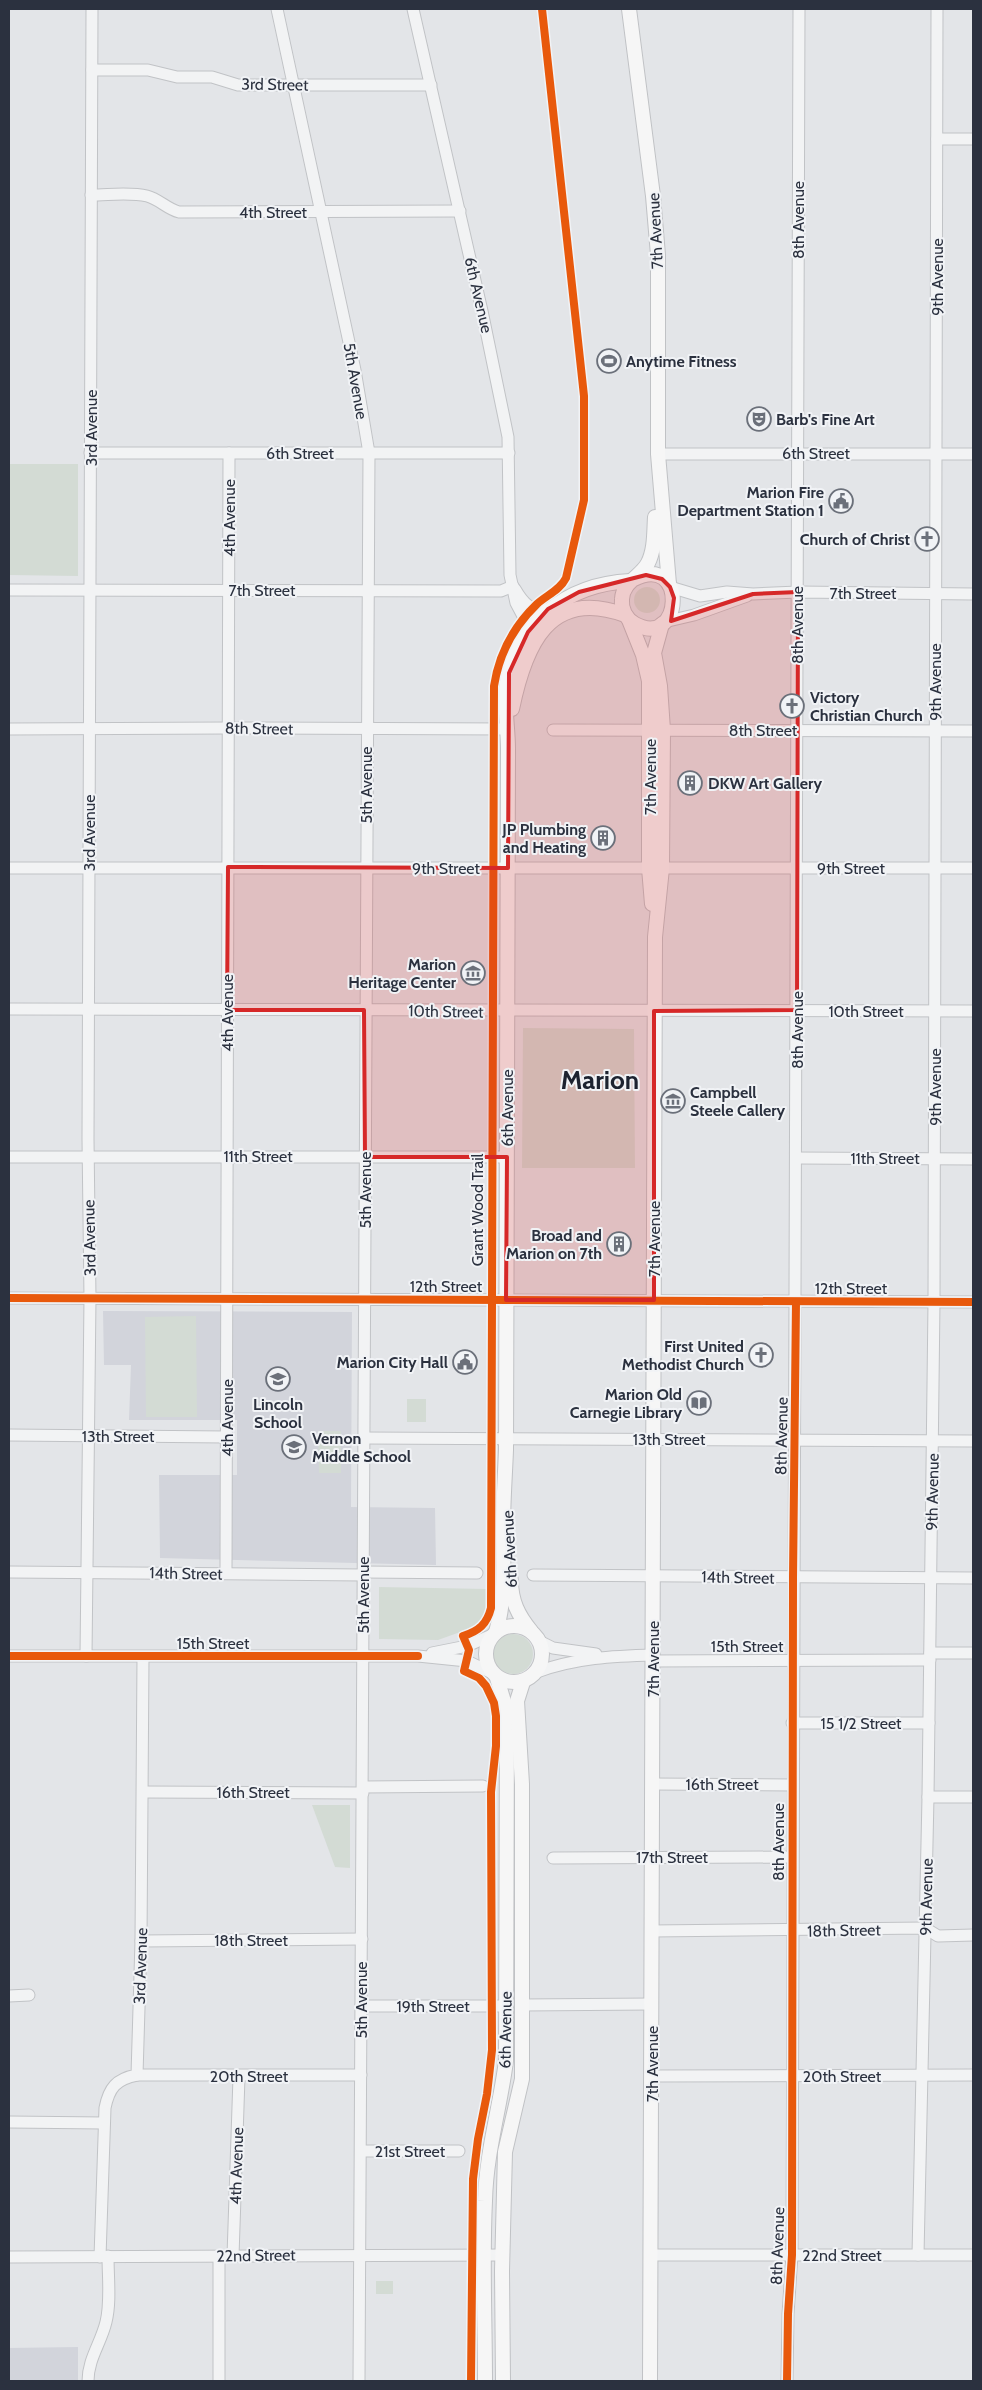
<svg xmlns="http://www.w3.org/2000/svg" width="982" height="2390" font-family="Cabin,sans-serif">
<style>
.built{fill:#d2d4db}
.green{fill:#d3dbd4}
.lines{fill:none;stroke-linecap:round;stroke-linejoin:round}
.minor-casing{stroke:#c1c3c6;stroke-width:13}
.major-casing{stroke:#c0c2c5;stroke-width:16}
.minor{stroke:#f2f3f4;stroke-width:11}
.major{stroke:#f6f6f6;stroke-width:14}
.cycleway-casing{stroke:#f1f3f6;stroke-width:11}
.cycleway{stroke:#e8590c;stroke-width:8}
.marked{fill:#d62828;fill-opacity:0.2;stroke:#d62828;stroke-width:4;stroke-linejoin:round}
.labels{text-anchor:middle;stroke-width:4;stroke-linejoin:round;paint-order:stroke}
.street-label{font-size:16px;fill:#2b313f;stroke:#f1f3f6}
.poi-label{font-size:16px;font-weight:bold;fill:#2b313f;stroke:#f1f3f6;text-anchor:end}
.town-label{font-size:26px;font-weight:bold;fill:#1d2330;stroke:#f1f3f6}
</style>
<rect width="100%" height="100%" fill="#e3e5e8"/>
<g class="built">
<polygon points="103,1311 352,1312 351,1507 435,1508 436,1565 160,1558 159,1475 237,1475 237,1420 129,1420 131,1365 104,1365"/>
<polygon points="78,2347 78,2381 9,2381 9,2348"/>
</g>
<g class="green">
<polygon points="9,464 78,464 78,576 9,575"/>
<circle cx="647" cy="600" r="13"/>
<polygon points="523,1028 634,1029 635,1168 522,1168"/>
<polygon points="196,1316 197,1417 146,1417 145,1317"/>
<rect x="407" y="1399" width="19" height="23"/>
<polygon points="318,1431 341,1431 341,1473 319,1473"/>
<polygon points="379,1587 487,1589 487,1613 477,1626 438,1640 379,1639"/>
<circle cx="513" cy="1654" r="20"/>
<polygon points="312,1805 350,1805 350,1868 335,1867"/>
<rect x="376" y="2281" width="17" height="13"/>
</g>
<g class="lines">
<g class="minor-casing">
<g id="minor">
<polyline points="277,9 355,370 369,453 359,2381"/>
<polyline points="413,9 482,311 508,437 510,575 516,603 525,620 528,632"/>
<polyline points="92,70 148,70 177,77 212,77 238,85 431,85"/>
<polyline points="937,139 973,139"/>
<path d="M91,195C109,195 130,192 147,196C159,199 167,209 179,212L460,211"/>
<polyline points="90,453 509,453"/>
<polyline points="658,454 973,454"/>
<polyline points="670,587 700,596 727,592 753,594 798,592 973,594"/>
<path d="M515,589C523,603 532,613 548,609"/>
<polyline points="9,590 501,591 513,586"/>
<polyline points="664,622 694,615 747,596"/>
<polyline points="9,729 228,728 508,729"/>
<polyline points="553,730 973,731"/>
<polyline points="9,868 973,868"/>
<polyline points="9,1009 973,1011"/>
<polyline points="9,1157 507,1157"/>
<polyline points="796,1158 973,1159"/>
<polyline points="9,1298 973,1302"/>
<polyline points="9,1435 226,1437"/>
<polyline points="364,1438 973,1441"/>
<polyline points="9,1572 363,1575"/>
<polyline points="363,1572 477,1573"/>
<polyline points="226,1573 229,453"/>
<polyline points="533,1575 973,1578"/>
<polyline points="539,1641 553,1648 596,1654"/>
<polyline points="432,1653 467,1646 494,1634"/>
<polyline points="930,1653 973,1653"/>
<polyline points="9,1656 418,1656 467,1661 494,1674"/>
<polyline points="86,1656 90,1298 88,1139 92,9"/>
<polyline points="654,1661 930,1660"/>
<path d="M537,1672C575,1658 613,1656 654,1655"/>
<polyline points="792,1723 929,1723"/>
<polyline points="653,1784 792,1785"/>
<polyline points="363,1787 483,1786"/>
<polyline points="143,1792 363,1793"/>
<polyline points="928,1797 973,1797"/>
<polyline points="553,1858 792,1857"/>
<polyline points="652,1931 925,1928 938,1936 973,1935"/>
<polyline points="141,1941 362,1939"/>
<polyline points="9,1996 29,1995"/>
<polyline points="522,2005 652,2004"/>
<polyline points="361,2006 505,2006"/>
<polyline points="137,2075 361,2075"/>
<polyline points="652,2076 973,2075"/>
<polyline points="9,2122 104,2123"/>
<polyline points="361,2151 459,2151"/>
<polyline points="650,2255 973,2255"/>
<polyline points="918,2255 928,1797 934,1302 937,9"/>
<polyline points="219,2256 219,2381"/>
<polyline points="233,2256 239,2077"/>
<polyline points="9,2257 503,2255"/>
<path d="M100,2257L105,2108C109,2088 116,2079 137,2075L141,1941L143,1657"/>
<path d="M88,2381C88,2359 101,2343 106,2322C111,2302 108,2278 108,2256"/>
<polyline points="787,2381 788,2314 792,2255 799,9"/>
</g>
</g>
<g class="major-casing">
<g id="major">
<polyline points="629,9 653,196 658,255 658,454 669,584"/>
<path d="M634,579C688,552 683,650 635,624C626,619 621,609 622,599C623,581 641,577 648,563C655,549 654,532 655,517"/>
<polyline points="629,620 643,655 649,681 649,868 652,904"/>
<path d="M512,709C525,646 549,587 625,615"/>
<path d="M511,1580C511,1601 518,1615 531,1631"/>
<circle cx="514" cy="1654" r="28"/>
<path d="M496,1632C506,1598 503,1563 503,1528C503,1502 505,1476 506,1450L508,749C508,729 504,708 506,688C514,623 568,584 630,581"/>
<path d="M485,2381C485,2321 482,2261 485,2201C486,2153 500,2108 506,2061L507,1712L497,1678"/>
<polyline points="503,2381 502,2271 505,2152 522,2079 522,1784 517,1701 523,1682"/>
<polyline points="650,2381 655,937 662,868 663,730 660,686 654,653 662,624"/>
</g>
</g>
<use href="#minor" class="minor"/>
<use href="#major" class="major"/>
<g class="cycleway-casing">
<g id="cycleway">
<polyline points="9,1298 973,1302"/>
<polyline points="9,1656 418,1656"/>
<path d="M471,2381L473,2179L478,2139L487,2094L492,2050L491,1792L496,1746V1716L494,1703L486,1686L479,1678L464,1671L469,1650L463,1636C479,1631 487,1624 491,1608L494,686C499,654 514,626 537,604C547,595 560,590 566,578L584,500V396L542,9"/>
<polyline points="787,2381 788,2314 792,2255 793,1577 796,1302"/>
</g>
</g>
<use href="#cycleway" class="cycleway"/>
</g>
<path class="marked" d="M646,575L662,579L670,587L674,598L671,621L753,594L798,592L797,1010L654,1011V1300H506L507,1157H365L364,1010H227L228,867L508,868L509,673L528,632L548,609L579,592Z"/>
<defs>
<g id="stadium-ring" transform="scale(1.25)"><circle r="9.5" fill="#f1f3f6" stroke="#6b707a" stroke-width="1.5"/><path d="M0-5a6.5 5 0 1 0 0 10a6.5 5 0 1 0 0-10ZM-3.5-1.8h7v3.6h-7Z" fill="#6b707a"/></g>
<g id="theatre-ring" transform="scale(1.25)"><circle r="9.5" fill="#f1f3f6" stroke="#6b707a" stroke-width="1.5"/><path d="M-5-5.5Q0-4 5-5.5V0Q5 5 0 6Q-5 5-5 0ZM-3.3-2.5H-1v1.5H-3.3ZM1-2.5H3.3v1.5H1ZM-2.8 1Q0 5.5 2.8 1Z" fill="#6b707a"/></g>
<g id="civic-ring" transform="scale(1.25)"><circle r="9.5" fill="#f1f3f6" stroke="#6b707a" stroke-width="1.5"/><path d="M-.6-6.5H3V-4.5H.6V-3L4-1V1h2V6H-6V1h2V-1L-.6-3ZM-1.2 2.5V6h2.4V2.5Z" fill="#6b707a"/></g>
<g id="church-ring" transform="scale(1.25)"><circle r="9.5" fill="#f1f3f6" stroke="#6b707a" stroke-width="1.5"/><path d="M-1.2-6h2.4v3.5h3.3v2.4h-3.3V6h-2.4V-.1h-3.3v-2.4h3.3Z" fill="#6b707a"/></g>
<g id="building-ring" transform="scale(1.25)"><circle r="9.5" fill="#f1f3f6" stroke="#6b707a" stroke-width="1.5"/><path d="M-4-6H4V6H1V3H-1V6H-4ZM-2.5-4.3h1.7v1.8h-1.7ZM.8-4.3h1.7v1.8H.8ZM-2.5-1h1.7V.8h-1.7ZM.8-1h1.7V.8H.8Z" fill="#6b707a"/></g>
<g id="museum-ring" transform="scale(1.25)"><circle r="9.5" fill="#f1f3f6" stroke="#6b707a" stroke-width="1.5"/><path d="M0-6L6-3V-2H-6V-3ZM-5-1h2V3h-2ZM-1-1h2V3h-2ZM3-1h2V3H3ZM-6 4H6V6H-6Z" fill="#6b707a"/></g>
<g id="school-ring" transform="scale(1.25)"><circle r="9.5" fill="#f1f3f6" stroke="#6b707a" stroke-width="1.5"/><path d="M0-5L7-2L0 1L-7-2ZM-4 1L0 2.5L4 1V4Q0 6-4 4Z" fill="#6b707a"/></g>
<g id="library-ring" transform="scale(1.25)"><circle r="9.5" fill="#f1f3f6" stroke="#6b707a" stroke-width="1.5"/><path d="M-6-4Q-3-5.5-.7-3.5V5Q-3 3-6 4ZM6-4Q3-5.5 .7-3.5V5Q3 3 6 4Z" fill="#6b707a"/></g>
</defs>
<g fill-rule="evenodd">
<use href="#stadium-ring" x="609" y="361"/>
<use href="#theatre-ring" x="759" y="419"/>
<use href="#civic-ring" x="841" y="501"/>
<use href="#church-ring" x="927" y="539"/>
<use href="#church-ring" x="792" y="706"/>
<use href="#building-ring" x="690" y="783"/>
<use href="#building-ring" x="603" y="838"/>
<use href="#museum-ring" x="473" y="973"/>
<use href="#museum-ring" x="673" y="1101"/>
<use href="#building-ring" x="619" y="1244"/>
<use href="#church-ring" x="761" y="1355"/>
<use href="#civic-ring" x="465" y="1362"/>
<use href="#school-ring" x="278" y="1379"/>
<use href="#library-ring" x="699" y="1403"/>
<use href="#school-ring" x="294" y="1447"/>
</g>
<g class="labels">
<g class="street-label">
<text transform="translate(275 84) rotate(1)" y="6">3rd Street</text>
<text x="273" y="218">4th Street</text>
<text transform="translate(798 220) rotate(-90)" y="6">8th Avenue</text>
<text transform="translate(655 231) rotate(-93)" y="6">7th Avenue</text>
<text transform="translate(937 277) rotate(-90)" y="6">9th Avenue</text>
<text transform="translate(479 295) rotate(77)" y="6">6th Avenue</text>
<text transform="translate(356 381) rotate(80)" y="6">5th Avenue</text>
<text transform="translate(91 428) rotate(-90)" y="6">3rd Avenue</text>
<text x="300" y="459">6th Street</text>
<text x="816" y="459">6th Street</text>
<text transform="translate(229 518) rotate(-90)" y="6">4th Avenue</text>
<text x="262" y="596">7th Street</text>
<text x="863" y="599">7th Street</text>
<text transform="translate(797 625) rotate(-90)" y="6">8th Avenue</text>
<text transform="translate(935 682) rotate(-90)" y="6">9th Avenue</text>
<text transform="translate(259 728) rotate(1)" y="6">8th Street</text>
<text x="763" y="736">8th Street</text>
<text transform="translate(650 777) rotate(-90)" y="6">7th Avenue</text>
<text transform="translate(366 785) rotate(-90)" y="6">5th Avenue</text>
<text transform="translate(89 833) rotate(-90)" y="6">3rd Avenue</text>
<text x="446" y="874">9th Street</text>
<text x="851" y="874">9th Street</text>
<text transform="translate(446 1011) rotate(1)" y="6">10th Street</text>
<text x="866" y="1017">10th Street</text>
<text transform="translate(227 1013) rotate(-90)" y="6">4th Avenue</text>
<text transform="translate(797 1030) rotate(-90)" y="6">8th Avenue</text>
<text transform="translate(935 1087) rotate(-90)" y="6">9th Avenue</text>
<text transform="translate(507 1108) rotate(-90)" y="6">6th Avenue</text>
<text x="258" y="1162">11th Street</text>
<text x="885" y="1164">11th Street</text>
<text transform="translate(365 1190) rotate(-90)" y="6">5th Avenue</text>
<text transform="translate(477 1210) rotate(-90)" y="6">Grant Wood Trail</text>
<text transform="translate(89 1238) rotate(-91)" y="6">3rd Avenue</text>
<text transform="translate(654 1239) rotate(-90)" y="6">7th Avenue</text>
<text x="446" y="1292">12th Street</text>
<text x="851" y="1294">12th Street</text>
<text transform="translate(227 1418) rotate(-90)" y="6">4th Avenue</text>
<text x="118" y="1442">13th Street</text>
<text transform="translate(781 1436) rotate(-89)" y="6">8th Avenue</text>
<text x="669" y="1445">13th Street</text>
<text transform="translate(932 1492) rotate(-89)" y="6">9th Avenue</text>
<text transform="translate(509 1549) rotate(-93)" y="6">6th Avenue</text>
<text transform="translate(186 1573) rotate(1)" y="6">14th Street</text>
<text transform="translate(738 1577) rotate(1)" y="6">14th Street</text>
<text transform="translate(363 1595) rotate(-90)" y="6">5th Avenue</text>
<text x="213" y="1649">15th Street</text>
<text x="747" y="1652">15th Street</text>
<text transform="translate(653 1659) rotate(-90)" y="6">7th Avenue</text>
<text x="861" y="1729">15 1/2 Street</text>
<text x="722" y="1790">16th Street</text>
<text x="253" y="1798">16th Street</text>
<text transform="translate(778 1842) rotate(-90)" y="6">8th Avenue</text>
<text x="672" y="1863">17th Street</text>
<text transform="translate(926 1897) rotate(-89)" y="6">9th Avenue</text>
<text transform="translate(844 1930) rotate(-1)" y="6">18th Street</text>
<text x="251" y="1946">18th Street</text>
<text transform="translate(140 1966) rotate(-88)" y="6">3rd Avenue</text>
<text transform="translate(361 2000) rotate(-90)" y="6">5th Avenue</text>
<text x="433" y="2012">19th Street</text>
<text transform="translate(505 2030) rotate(-89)" y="6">6th Avenue</text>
<text transform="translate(652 2064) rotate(-90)" y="6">7th Avenue</text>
<text x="249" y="2082">20th Street</text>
<text x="842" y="2082">20th Street</text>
<text x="410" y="2157">21st Street</text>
<text transform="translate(236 2166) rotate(-88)" y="6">4th Avenue</text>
<text transform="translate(777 2246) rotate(-88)" y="6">8th Avenue</text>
<text transform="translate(256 2255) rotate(-1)" y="6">22nd Street</text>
<text x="842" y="2261">22nd Street</text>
</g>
<g class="poi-label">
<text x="626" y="367" text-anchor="start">Anytime Fitness</text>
<text x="776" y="425" text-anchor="start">Barb's Fine Art</text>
<text x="824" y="498">Marion Fire<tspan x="824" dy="18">Department Station 1</tspan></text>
<text x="910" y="545">Church of Christ</text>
<text x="810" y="703" text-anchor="start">Victory<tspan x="810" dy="18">Christian Church</tspan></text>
<text x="708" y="789" text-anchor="start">DKW Art Gallery</text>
<text x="586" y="835">JP Plumbing<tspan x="586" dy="18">and Heating</tspan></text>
<text x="456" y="970">Marion<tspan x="456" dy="18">Heritage Center</tspan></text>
<text x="690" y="1098" text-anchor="start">Campbell<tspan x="690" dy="18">Steele Callery</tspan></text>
<text x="602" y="1241">Broad and<tspan x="602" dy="18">Marion on 7th</tspan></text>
<text x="744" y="1352">First United<tspan x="744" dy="18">Methodist Church</tspan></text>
<text x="448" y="1368">Marion City Hall</text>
<text x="682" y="1400">Marion Old<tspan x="682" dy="18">Carnegie Library</tspan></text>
<text x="278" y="1410" text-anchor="middle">Lincoln<tspan x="278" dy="18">School</tspan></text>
<text x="312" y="1444" text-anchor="start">Vernon<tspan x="312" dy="18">Middle School</tspan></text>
</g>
<g class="town-label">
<text x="600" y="1089">Marion</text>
</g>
</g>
<rect width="982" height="2390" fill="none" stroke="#2b313f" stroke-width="20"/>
</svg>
